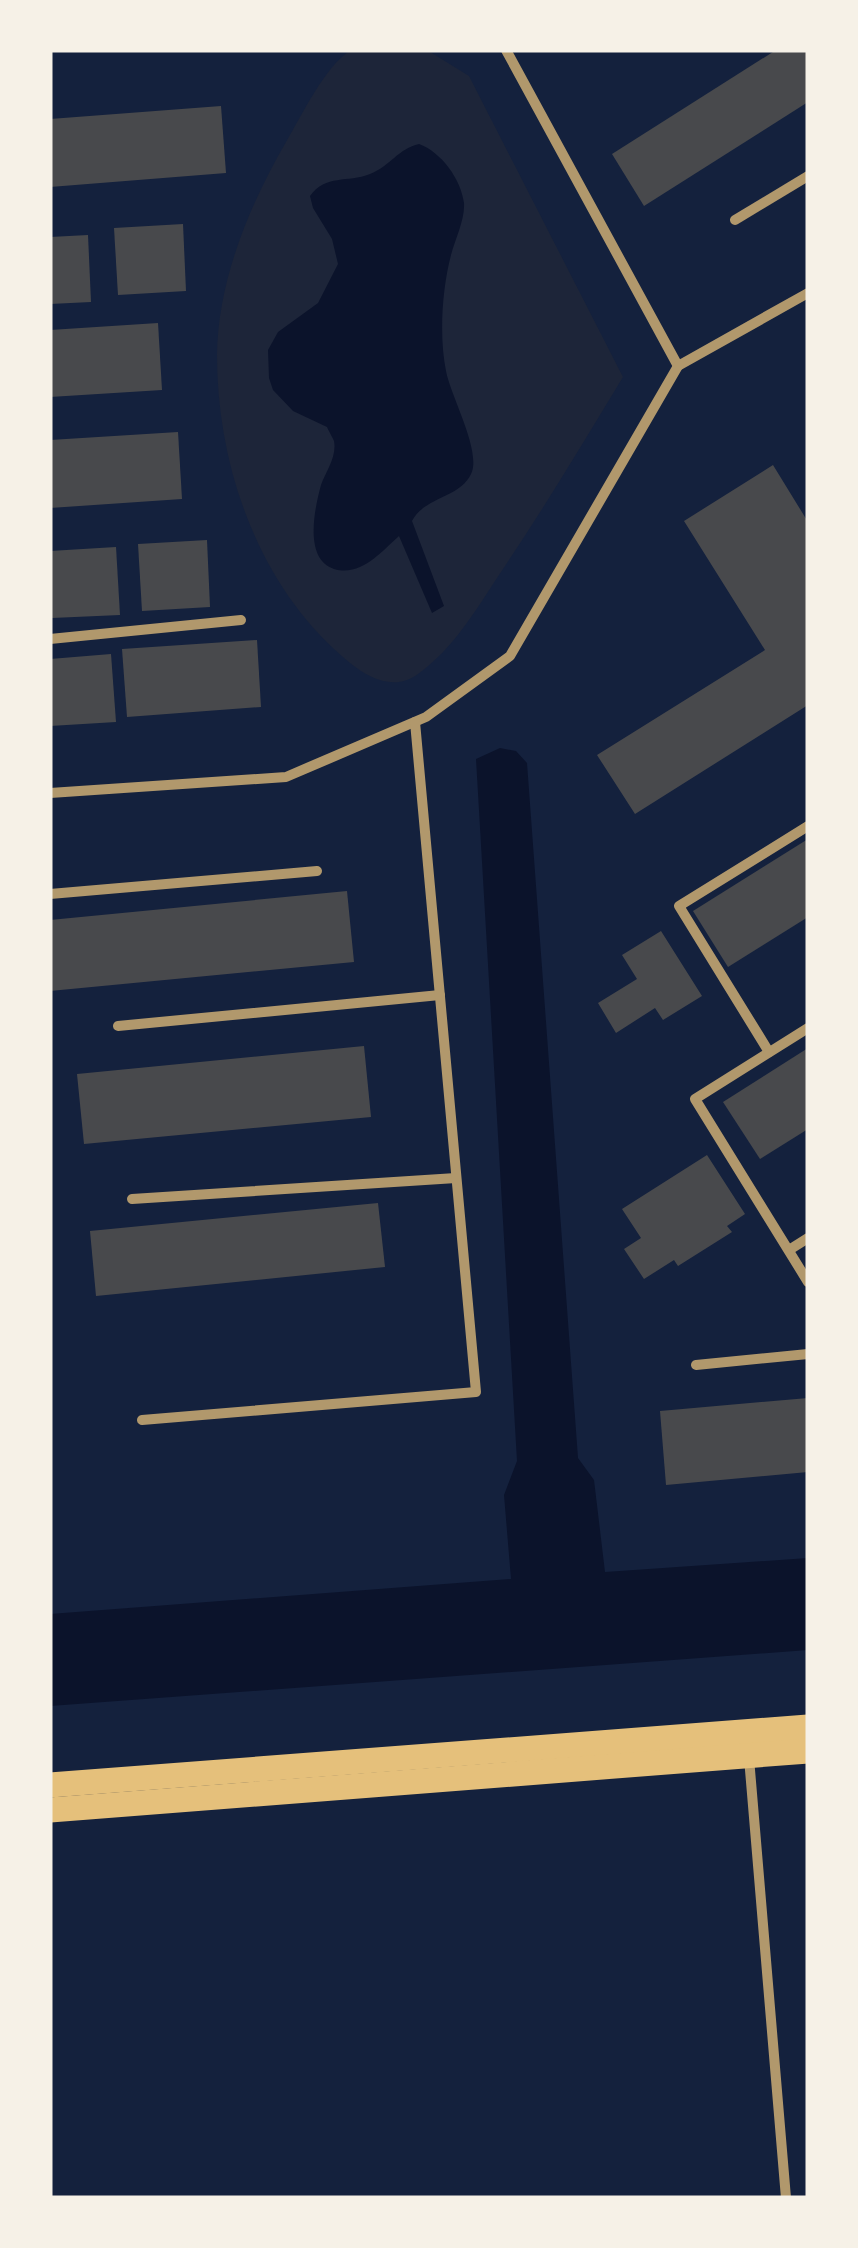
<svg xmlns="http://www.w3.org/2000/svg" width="858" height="2248" font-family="'Work Sans',sans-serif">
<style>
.green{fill:#1d2539}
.water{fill:#0b132b}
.building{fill:#48494c}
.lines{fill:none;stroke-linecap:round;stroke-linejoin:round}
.minor{stroke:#b1986c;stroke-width:10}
.primary{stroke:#e5c07b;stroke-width:25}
</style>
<rect width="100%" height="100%" fill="#14213d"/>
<path class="green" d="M351,50H427L469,76L623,377C583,443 543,510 499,575C476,610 453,649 418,674C395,691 370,679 350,663C260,590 217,469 217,355C218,280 249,206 286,142C302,115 325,66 351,50Z"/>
<g class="water">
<path d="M419,144C441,152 461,179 464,203C465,220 455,239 451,255C442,289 439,337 446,371C451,397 482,452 471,474C460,498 424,497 412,521L444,606L432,613L399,536C381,552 361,577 334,569C303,559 315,507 321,485C326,471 337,457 334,441C334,440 327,428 327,427L293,411L273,390L269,378L268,350L278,332L318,303L338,264L332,239L313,208L310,196C326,174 347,183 370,174C389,167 399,148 419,144Z"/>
<polygon points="500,748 516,751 527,763 578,1458 594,1480 605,1572 808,1558 808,1650 50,1706 50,1614 511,1579 504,1495 517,1461 476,759"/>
</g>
<g class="building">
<polygon points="776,50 808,50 808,102 644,206 612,154"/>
<polygon points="221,106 226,173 50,187 50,119"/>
<polygon points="183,224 186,291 118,295 114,228"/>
<polygon points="88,235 91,302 50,304 50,237"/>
<polygon points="158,323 162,390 50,397 50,330"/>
<polygon points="178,432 182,499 50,508 50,440"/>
<polygon points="773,465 808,522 808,705 635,814 597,755 765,650 684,521"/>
<polygon points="207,540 210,607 142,611 138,544"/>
<polygon points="116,547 120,615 52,618 50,551"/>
<polygon points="257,640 261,707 127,717 122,649"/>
<polygon points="111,654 116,722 50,726 50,659"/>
<polygon points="808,839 808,917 728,967 693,911"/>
<polygon points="347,891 354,962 50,991 50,920"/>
<polygon points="661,931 702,996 663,1020 655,1008 616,1033 598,1003 637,979 622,955"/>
<polygon points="364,1046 371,1117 84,1144 77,1074"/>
<polygon points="808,1048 808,1129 760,1159 723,1102"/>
<polygon points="707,1155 745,1214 727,1226 732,1232 678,1266 674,1260 644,1279 624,1249 641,1238 622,1209"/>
<polygon points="378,1203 385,1267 96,1296 90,1231"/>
<polygon points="808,1398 808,1472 666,1485 660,1411"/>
</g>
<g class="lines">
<g class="minor">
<polyline points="506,50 678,366"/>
<polyline points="735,220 808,176"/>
<polyline points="50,639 241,620"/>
<polyline points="50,793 286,777 426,717 510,656 678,366 808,293"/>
<polyline points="50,894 317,871"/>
<polyline points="118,1026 440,995"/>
<polyline points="808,1028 695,1099 808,1282"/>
<polyline points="769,1052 679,906 808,826"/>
<polyline points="132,1199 456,1178"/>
<polyline points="789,1250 808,1238"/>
<polyline points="696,1365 808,1354"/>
<polyline points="142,1420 476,1392 415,722"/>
<polyline points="749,1758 786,2198"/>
</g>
<g class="primary">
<polyline points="50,1785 808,1727"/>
<polyline points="50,1810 808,1751"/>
</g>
</g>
<rect width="858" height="2248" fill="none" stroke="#f6f1e7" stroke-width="105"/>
</svg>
